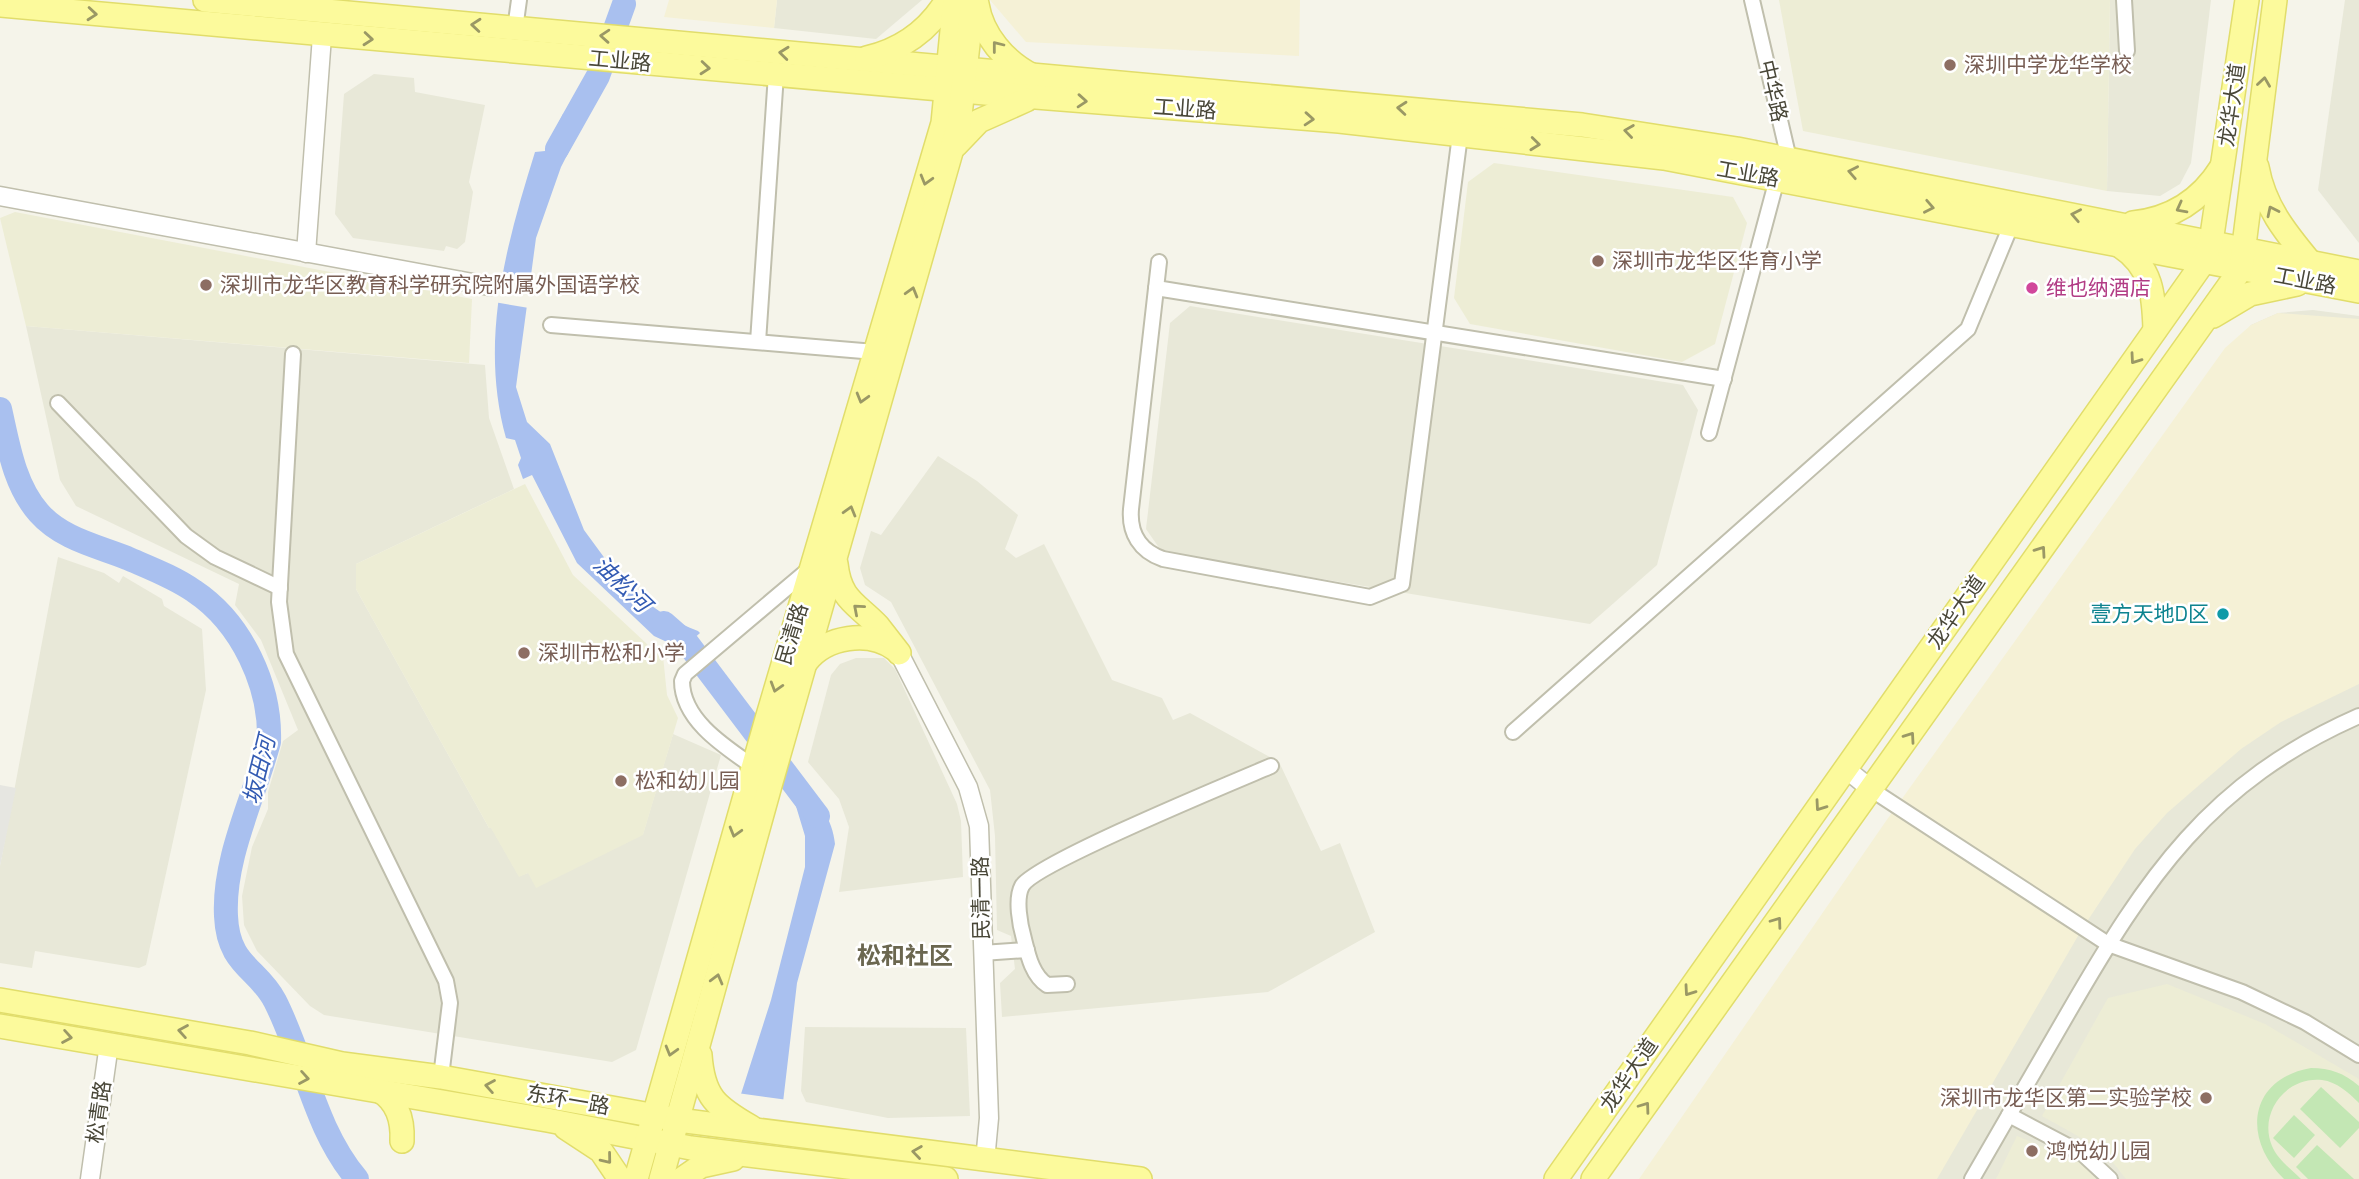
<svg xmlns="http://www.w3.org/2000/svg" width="2359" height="1179" font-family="'Titillium Web','Noto Sans SC',sans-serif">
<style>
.residential{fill:#e8e8d8}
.commercial{fill:#f5f1d6}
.education{fill:#ededd5}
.green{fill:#c3e7b4}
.parking{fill:#e6e6e1}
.water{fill:#a9c0ef}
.pier{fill:#f5f4ea}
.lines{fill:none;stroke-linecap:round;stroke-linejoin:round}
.river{stroke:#a9c0ef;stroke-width:24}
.minor-casing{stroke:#c0bfad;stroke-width:18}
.tertiary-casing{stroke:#c0bfad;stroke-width:21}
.primary-casing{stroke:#e1dd6b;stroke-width:26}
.minor{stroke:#fff;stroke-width:14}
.tertiary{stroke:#fff;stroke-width:18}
.primary{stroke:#fcfa9c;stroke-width:23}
.oneway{stroke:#9a9865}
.education-dot{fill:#8d6e63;stroke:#fff;stroke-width:2.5}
.hotel-dot{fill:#d1479c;stroke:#fff;stroke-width:2.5}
.culture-dot{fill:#0f9aa8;stroke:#fff;stroke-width:2.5}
.labels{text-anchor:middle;stroke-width:5;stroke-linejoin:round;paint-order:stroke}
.street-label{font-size:21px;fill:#494738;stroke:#fff}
.education-label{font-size:21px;fill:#785e54;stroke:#fff;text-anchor:start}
.hotel-label{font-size:21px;fill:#b23c85;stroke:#fff;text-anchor:start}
.culture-label{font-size:21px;fill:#0d838f;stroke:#fff;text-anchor:end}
.water-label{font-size:23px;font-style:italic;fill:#335bb3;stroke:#fff}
.quarter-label{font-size:24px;font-weight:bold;fill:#6b6750;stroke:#fff}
</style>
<rect width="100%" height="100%" fill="#f5f4ea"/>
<g class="residential">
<polygon points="777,0 922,0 876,39 774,28"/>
<polygon points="2110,0 2211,0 2191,163 2180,184 2160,196 2107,191"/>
<polygon points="2345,0 2359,0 2359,243 2318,190"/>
<polygon points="374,74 414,78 415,92 485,105 469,182 473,192 465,242 457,249 446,246 444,251 353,238 335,214 344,94"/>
<polygon points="1190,306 1683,385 1698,410 1657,565 1590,624 1162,552 1146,529 1170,323"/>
<polygon points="2313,310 2359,316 2359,1179 1640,1179 2251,325 2278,313"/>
<polygon points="26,326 485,365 489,418 514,489 356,564 356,589 489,828 491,827 519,876 643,834 673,734 721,755 636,1050 612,1062 324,1015 310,1006 257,951 244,925 242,896 252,847 268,809 268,792 283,741 298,730 261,640 235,605 239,584 76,506 60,480"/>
<polygon points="938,456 977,481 1018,515 1005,549 1016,558 1044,544 1112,680 1162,698 1173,720 1190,713 1279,762 1321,851 1340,843 1375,932 1268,992 1002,1017 1000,983 1015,969 1011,936 997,930 995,836 990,790 891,602 865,585 860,568 871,531 881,535"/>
<polygon points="58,557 104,573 119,583 123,576 162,599 164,606 202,629 206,690 146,965 139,968 35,951 32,968 0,963 0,866"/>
<polygon points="856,658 884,658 895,669 957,804 961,821 963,877 839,892 849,827 839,799 808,762 831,675 840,664"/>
<polygon points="805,1027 966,1028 970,1116 888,1118 806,1102 801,1091"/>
</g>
<g class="commercial">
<polygon points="669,0 777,0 774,28 664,17"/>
<polygon points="990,0 1300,0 1299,56 1026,42"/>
<polygon points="2278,313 2359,319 2359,684 2281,722 2241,749 2167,813 2135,849 2082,929 1937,1179 1639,1179 1886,821 2225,348 2251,325"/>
</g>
<g class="education">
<polygon points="1779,0 2110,0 2107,191 1803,131"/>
<polygon points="1494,163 1733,197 1747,223 1715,344 1682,362 1470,324 1454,298 1468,182"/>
<polygon points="15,212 472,299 469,363 26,326 0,218"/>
<polygon points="525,484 573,575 647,644 650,650 663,656 667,695 678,718 643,835 536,888 528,873 519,877 491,828 489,828 356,589 356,564"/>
<polygon points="2167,984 2265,1024 2359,1079 2359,1179 2126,1179 2103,1150 2042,1116 2108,998"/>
<polygon points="2017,1136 2091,1167 2098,1179 1996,1179"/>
</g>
<g class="green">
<path d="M2311,1068C2330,1068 2344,1073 2359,1086V1103C2348,1092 2337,1082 2322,1080C2286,1076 2258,1113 2272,1146C2278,1160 2291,1169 2301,1179H2284C2242,1139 2248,1079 2311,1068Z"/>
<polygon points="2321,1087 2359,1122 2359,1128 2340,1148 2300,1109"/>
<polygon points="2294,1115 2315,1135 2294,1158 2273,1138"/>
<polygon points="2317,1145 2354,1179 2308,1179 2296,1167"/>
</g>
<polygon class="parking" points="0,785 16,788 0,866"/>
<g class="water">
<path d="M563,114L581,128L561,167L536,238L516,387L527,422L550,444L584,530L606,560L636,585L637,594C657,611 674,622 698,631L700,633L673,657H666L669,643L654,636L577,563L532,475L523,479L518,465L521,458L515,440L506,438C479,341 506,245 535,152L545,151Z"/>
<path d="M802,780C817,800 833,819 835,844L797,983L774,1179H728L741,1094L771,1000L805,867V836L795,803Z"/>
</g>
<g class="pier">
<polygon points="499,272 533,278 529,308 494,302"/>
<polygon points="737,1093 788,1100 777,1179 724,1179"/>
</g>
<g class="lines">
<g class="river">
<polyline points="557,149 598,76 624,4"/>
<path d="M0,409C8,444 14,485 39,513C62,539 97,546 127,558C150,568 174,577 194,591C242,623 271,686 269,742C254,798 223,858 226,916C228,966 258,968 275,1001C305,1060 314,1128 357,1179"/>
<polyline points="664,623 688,644 818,816"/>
</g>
<g class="minor-casing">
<g id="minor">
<polyline points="2124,0 2127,51"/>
<polyline points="515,29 519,0"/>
<path d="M1159,262L1131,509C1129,533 1140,551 1163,559L1370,597L1402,584L1460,135"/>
<polyline points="1156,288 1724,379"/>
<polyline points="551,325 875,352"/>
<polyline points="758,342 776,74"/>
<polyline points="293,354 279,602 286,654 446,981 450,1003 441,1077"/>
<polyline points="58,403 186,536 215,557 280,588"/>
<polyline points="1709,433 1777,179 1789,159 1752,0"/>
<polyline points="1513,732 1968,329 2012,223"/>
<path d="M754,767C725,747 682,720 682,681L685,674L808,570"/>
<polyline points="1872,790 2108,944 2242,992 2305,1022 2359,1055"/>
<polyline points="982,953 1027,950"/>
<path d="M1067,984L1047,985C1032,975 1028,955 1024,939C1020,925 1015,899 1022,886C1034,864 1236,781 1271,766"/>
<polyline points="2009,1115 2083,1154 2110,1179"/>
<path d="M1972,1179C2004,1124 2036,1069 2068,1013C2146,878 2209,782 2359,716"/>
</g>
</g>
<g class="tertiary-casing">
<g id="tertiary">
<polyline points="0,196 489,286"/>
<polyline points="306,253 322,36"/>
<polyline points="899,653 968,787 979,826 989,1118 985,1161"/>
<polyline points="1846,769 1872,790"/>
<polyline points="90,1179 109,1044"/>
</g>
</g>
<g class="primary-casing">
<g id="primary">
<polyline points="205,0 1582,125 1737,149 2359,272"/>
<path d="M977,4C982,35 1005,62 1033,76"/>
<polyline points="0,5 985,93 1339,121 1664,158 2359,291"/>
<path d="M867,58C901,50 929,30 947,0"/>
<polyline points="956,145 979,121 1026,100"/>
<path d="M2257,167C2264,206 2285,232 2310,262"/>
<path d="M2133,223C2171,219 2201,200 2221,168"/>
<path d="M2120,246C2152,267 2154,295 2155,330"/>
<polyline points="2213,316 2250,294 2297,284"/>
<path d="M836,564C840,600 856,603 878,626C885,635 892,644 899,653"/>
<path d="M806,662C826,636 869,630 895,649"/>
<polyline points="0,1000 250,1043 342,1064 441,1077 678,1120 1140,1179"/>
<polyline points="0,1026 547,1120 691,1148 946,1179"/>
<path d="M700,1055C703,1097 716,1107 751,1127"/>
<path d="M380,1091C398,1102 403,1121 402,1141"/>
<polyline points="566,1128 601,1151 620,1179"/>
<polyline points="636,1179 767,719 943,123 955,0"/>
<polyline points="661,1179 769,789 959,124 973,0"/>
<polyline points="682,1179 701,1166 733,1159"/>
<polyline points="1556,1179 2202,264 2211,242 2247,0"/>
<polyline points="1593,1179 2241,269 2275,0"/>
</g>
</g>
<use href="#minor" class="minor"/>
<use href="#tertiary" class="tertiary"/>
<use href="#primary" class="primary"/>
</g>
<defs><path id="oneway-chevron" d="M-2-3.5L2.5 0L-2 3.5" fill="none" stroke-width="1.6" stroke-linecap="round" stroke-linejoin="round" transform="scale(1.75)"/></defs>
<g class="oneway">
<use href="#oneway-chevron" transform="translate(92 14) rotate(5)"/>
<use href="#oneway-chevron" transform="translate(476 25) rotate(-175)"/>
<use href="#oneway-chevron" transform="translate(605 36) rotate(-176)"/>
<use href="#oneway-chevron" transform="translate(368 39) rotate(5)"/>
<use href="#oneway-chevron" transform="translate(997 46) rotate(-128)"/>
<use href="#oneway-chevron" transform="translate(784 53) rotate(-174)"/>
<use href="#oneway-chevron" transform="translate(705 68) rotate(5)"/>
<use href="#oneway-chevron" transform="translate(2264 82) rotate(-82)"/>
<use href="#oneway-chevron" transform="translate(1082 101) rotate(4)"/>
<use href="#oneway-chevron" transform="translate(1402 108) rotate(-175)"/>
<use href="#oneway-chevron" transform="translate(1309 119) rotate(4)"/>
<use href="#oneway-chevron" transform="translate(1629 131) rotate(-172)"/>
<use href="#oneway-chevron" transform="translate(1535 144) rotate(6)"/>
<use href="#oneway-chevron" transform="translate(1853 172) rotate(-169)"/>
<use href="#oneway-chevron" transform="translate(926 180) rotate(106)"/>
<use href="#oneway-chevron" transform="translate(1929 207) rotate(11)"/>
<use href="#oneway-chevron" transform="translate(2181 208) rotate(152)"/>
<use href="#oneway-chevron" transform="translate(2272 211) rotate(-116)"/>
<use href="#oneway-chevron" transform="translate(2076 215) rotate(-169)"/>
<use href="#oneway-chevron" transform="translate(912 292) rotate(-74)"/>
<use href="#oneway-chevron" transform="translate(2135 359) rotate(125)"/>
<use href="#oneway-chevron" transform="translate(862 398) rotate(106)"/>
<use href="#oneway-chevron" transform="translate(850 511) rotate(-74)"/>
<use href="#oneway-chevron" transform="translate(2041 551) rotate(-55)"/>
<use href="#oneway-chevron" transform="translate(858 609) rotate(-139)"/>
<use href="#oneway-chevron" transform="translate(776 687) rotate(107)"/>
<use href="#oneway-chevron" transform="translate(1910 737) rotate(-55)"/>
<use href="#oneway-chevron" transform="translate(1820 806) rotate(125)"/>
<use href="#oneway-chevron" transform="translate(735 832) rotate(106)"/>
<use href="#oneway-chevron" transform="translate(1777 922) rotate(-54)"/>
<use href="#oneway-chevron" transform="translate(717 979) rotate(-75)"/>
<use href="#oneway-chevron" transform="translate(1689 991) rotate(125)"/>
<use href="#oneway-chevron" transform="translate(183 1031) rotate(-170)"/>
<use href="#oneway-chevron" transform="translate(67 1037) rotate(10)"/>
<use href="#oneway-chevron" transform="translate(671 1051) rotate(106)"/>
<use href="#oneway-chevron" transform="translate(304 1078) rotate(10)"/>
<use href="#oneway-chevron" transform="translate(490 1086) rotate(-170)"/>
<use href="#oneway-chevron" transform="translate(1645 1107) rotate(-54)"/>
<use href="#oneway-chevron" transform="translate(917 1152) rotate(-172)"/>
<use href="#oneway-chevron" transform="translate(607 1159) rotate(51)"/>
</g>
<g class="education-dot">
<circle cx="1950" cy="65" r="7"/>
<circle cx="1598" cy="261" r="7"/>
<circle cx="206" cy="285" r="7"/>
<circle cx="524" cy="653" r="7"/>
<circle cx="621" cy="781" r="7"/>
<circle cx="2206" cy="1098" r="7"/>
<circle cx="2032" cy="1151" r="7"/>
</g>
<circle class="hotel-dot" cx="2032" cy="288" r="7"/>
<circle class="culture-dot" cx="2223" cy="614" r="7"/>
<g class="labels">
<g class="street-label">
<text transform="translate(620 61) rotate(5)" y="7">工业路</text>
<text transform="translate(1773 91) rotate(77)" y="7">中华路</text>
<text transform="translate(2232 105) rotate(-82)" y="7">龙华大道</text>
<text transform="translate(1185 109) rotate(4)" y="7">工业路</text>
<text transform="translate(1748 174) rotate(10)" y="7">工业路</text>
<text transform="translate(2305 281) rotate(11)" y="7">工业路</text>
<text transform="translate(1956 612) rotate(-55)" y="7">龙华大道</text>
<text transform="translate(792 634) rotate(-73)" y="7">民清路</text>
<text transform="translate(981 898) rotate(-91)" y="7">民清一路</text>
<text transform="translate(1629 1075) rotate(-55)" y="7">龙华大道</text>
<text transform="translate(568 1100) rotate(10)" y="7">东环一路</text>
<text transform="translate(99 1112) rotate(-82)" y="7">松青路</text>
</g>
<g class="education-label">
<text x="1964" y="72">深圳中学龙华学校</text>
<text x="1612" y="268">深圳市龙华区华育小学</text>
<text x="220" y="292">深圳市龙华区教育科学研究院附属外国语学校</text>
<text x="538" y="660">深圳市松和小学</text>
<text x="635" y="788">松和幼儿园</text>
<text x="2192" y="1105" text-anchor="end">深圳市龙华区第二实验学校</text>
<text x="2046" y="1158">鸿悦幼儿园</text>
</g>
<g class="hotel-label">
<text x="2046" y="295">维也纳酒店</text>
</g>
<g class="culture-label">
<text x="2209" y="621">壹方天地D区</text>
</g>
<g class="water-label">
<text transform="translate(622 584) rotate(44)" y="8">油松河</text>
<text transform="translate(259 770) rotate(-76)" y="8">坂田河</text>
</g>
<g class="quarter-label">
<text x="905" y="964">松和社区</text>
</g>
</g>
</svg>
